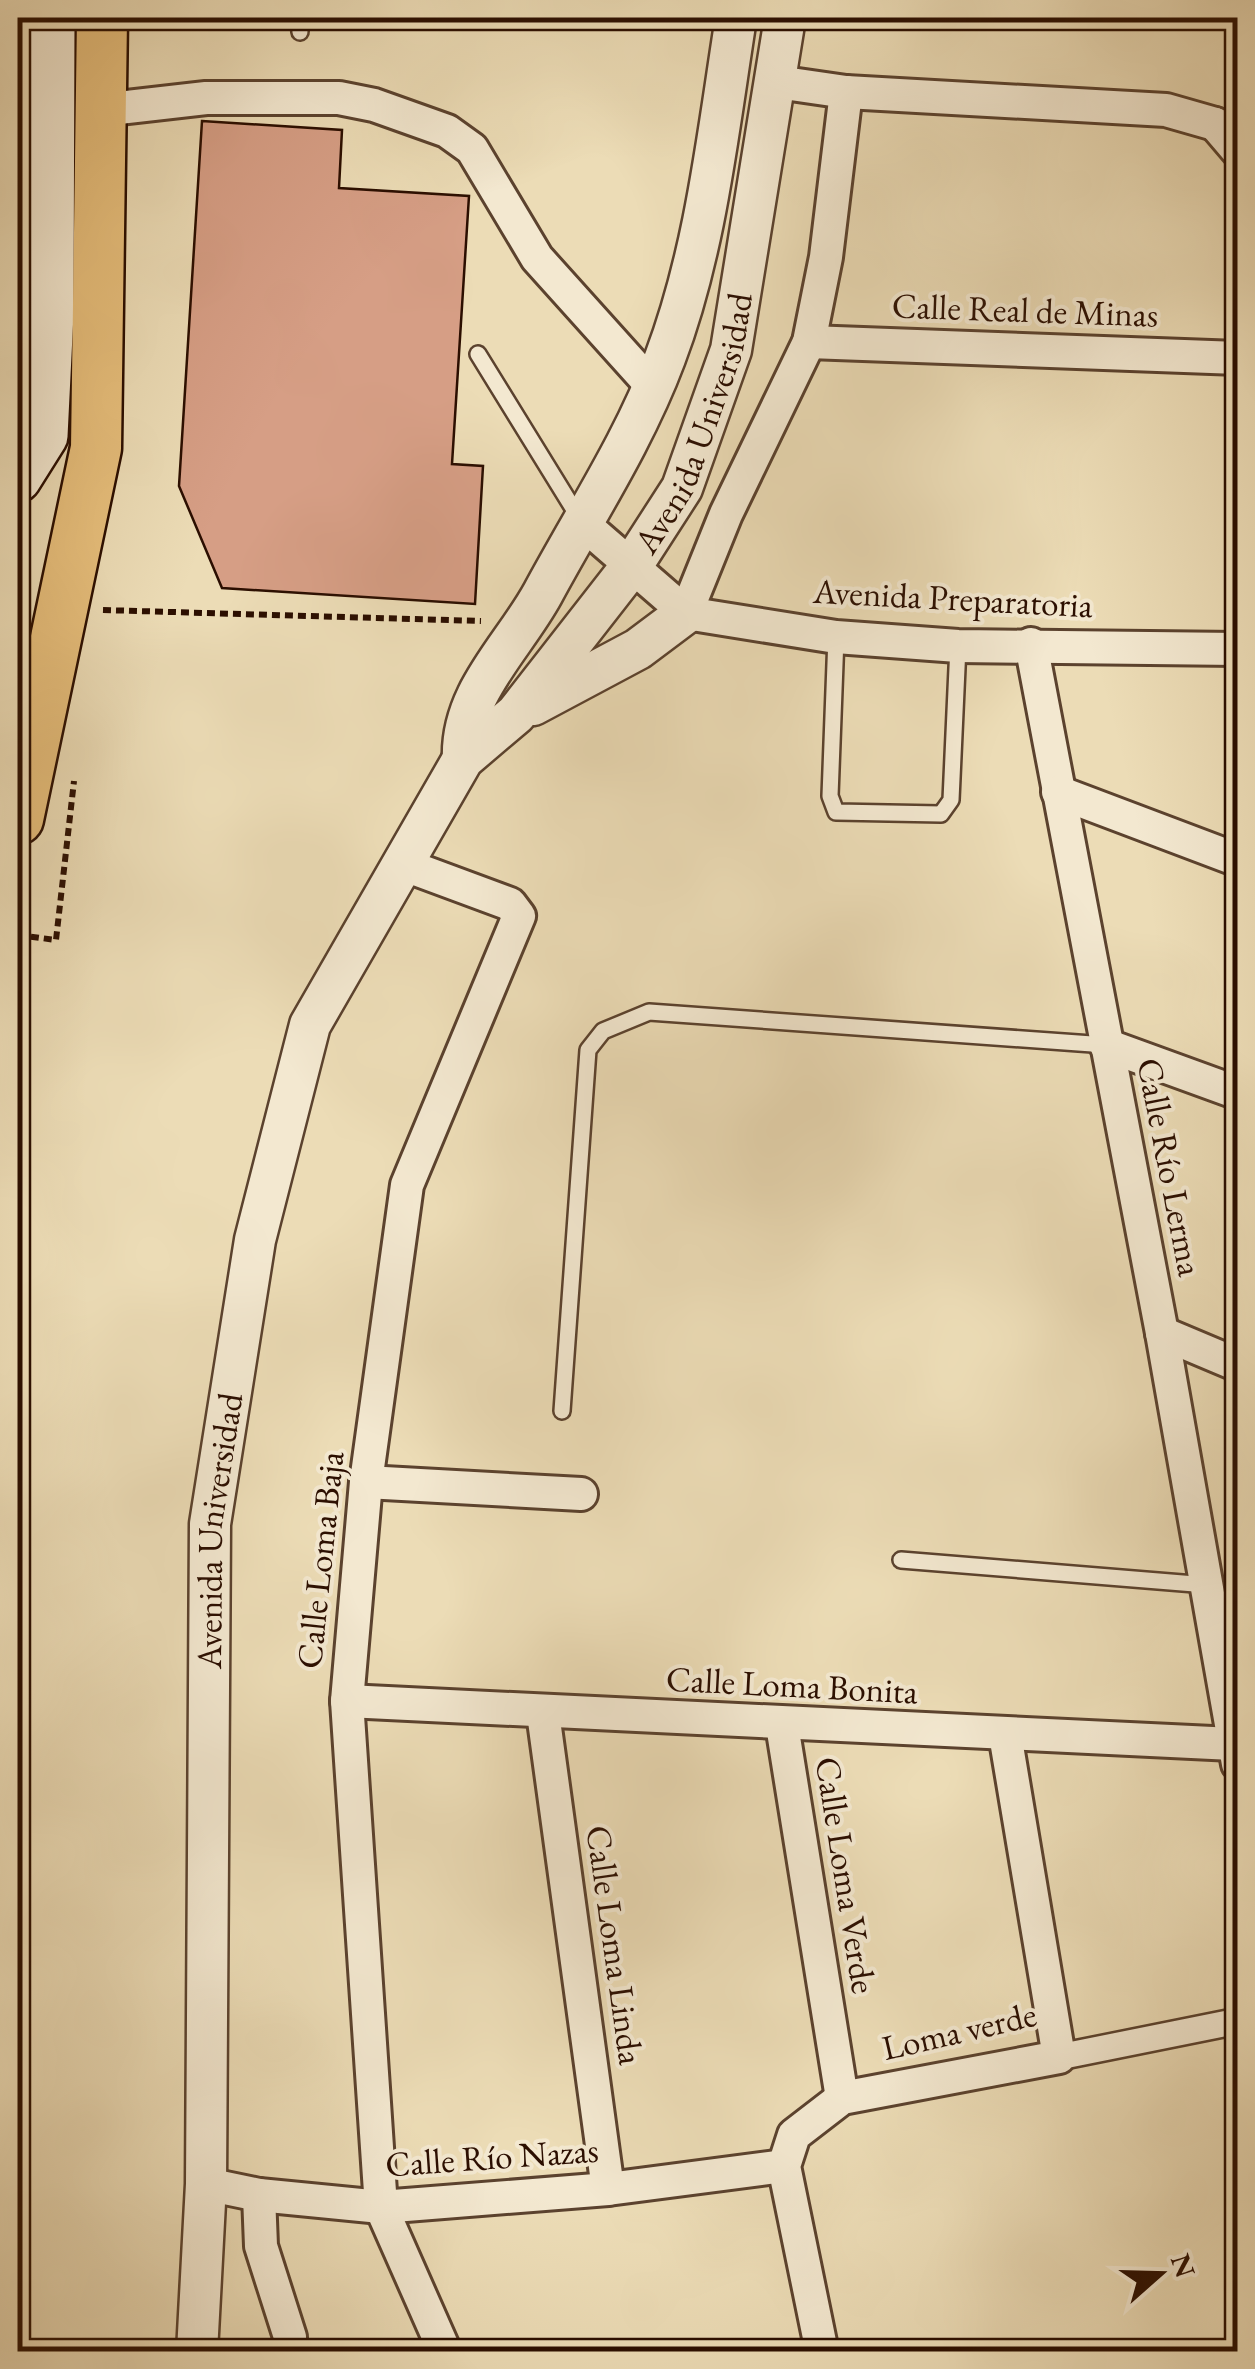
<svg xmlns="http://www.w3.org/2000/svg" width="1255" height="2369" font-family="'EB Garamond',serif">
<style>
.building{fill:#d69e85;stroke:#2b0e00;stroke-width:2.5}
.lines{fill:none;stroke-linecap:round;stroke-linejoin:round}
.service-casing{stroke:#5b422e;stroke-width:20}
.pedestrian-casing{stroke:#5b422e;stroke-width:30}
.minor-casing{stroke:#5b422e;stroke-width:38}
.tertiary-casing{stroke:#5b422e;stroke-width:45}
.secondary-casing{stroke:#2b0e00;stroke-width:50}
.primary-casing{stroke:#2b0e00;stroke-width:55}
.path{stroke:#2b0e00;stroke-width:6;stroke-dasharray:8 5;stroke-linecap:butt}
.service{stroke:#f3e8d0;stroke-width:15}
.pedestrian{stroke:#f3e8d0;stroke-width:25}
.minor{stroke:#f3e8d0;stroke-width:32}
.tertiary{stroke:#f3e8d0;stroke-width:40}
.secondary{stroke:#f3e8d0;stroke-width:45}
.primary{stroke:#e6be7b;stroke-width:50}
.labels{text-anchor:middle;stroke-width:8;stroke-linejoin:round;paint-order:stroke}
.street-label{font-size:35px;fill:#2b0e00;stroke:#f3e8d0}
</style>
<rect width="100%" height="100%" fill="#ecdcb6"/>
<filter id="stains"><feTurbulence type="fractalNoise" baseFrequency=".002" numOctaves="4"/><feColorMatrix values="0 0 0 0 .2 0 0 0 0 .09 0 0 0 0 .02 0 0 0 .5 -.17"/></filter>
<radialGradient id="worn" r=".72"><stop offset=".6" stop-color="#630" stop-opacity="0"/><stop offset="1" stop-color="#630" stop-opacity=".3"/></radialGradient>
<polygon class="building" points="202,121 342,130 339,188 469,196 452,464 483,466 475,604 222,588 179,486"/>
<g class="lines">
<g class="service-casing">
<g id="service">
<polyline points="299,18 300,32"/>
<polyline points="478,354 581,521"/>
<polyline points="836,637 830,796 836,812 941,814 951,800 958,646"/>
<polyline points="562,1411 588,1050 603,1031 649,1012 1106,1045"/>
<polyline points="901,1560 1207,1585"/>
</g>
</g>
<g class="pedestrian-casing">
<polyline id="pedestrian" points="1059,2057 1238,2021"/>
</g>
<g class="minor-casing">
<g id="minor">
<polyline points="777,82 846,92 1166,110 1215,124"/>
<polyline points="101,110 206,98 339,98 374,105 447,131 472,149 537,258 653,387"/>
<polyline points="1215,124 1238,151"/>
<polyline points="809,342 1238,358"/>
<polyline points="581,522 686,613 836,637 958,646 1238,649"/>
<polyline points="686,613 726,514 809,342 826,257 846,92"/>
<polyline points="1031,644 1162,1333 1238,1764"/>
<polyline points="1058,792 1238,860"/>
<polyline points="402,864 510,904 519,916 407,1185 366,1482 347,1701 381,2207 445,2352"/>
<polyline points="1106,1045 1238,1093"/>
<polyline points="1162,1333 1238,1365"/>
<polyline points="366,1482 581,1494"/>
<polyline points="347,1701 1233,1744"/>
<polyline points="543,1713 608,2189"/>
<polyline points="782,1725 842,2098"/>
<polyline points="206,2184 259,2195 381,2207 608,2189 784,2166"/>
<polyline points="259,2195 261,2246 290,2337 290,2352"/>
<polyline points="822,2352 784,2166 794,2135 842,2098 1059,2057 1005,1734"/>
</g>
</g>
<g class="tertiary-casing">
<g id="tertiary">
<polyline points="533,705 638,649 686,613"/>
<path d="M463,759C460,693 513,648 543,593C585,515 634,441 665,358C706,250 718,131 736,18"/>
<path id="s1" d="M197,2352L206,2184L210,1524L255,1240L310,1025L463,759L516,714L633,564L682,488L731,350L785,18"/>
</g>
</g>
<g class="secondary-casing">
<polyline id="secondary" points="18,479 45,436 51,314 52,18"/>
</g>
<g class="primary-casing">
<polyline id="primary" points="18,819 96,448 102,18"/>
</g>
<g class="path">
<polyline points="103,610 481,621"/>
<polyline points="18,935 56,940 74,781"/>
</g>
<use href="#service" class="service"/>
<use href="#pedestrian" class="pedestrian"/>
<use href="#minor" class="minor"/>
<use href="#tertiary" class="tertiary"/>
<use href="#secondary" class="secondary"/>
<use href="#primary" class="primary"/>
</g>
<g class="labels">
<g class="street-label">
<text transform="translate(1025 310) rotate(2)" y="12">Calle Real de Minas</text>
<text dy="12" stroke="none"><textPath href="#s1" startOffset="2060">Avenida Universidad</textPath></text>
<text transform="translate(953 598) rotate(3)" y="12">Avenida Preparatoria</text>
<text transform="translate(1170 1167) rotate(79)" y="12">Calle Río Lerma</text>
<text dy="12" stroke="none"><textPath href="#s1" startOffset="822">Avenida Universidad</textPath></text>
<text transform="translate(320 1560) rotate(-84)" y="12">Calle Loma Baja</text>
<text transform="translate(792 1685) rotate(3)" y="12">Calle Loma Bonita</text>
<text transform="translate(846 1875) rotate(81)" y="12">Calle Loma Verde</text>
<text transform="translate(615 1945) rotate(82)" y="12">Calle Loma Linda</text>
<text transform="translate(959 2031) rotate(-13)" y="12">Loma verde</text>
<text transform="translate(492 2157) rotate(-4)" y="12">Calle Río Nazas</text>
</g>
</g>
<rect width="1255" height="2369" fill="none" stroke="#ecdcb6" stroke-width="60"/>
<rect x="20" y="20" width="1215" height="2329" fill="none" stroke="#2b0e00" stroke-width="5"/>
<rect x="30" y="30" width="1195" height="2309" fill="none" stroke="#2b0e00" stroke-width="2.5"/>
<g transform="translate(1160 2274) rotate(70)" stroke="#f3e8d0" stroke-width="8" paint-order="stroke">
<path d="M0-8L18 38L0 25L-18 38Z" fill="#2b0e00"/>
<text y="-15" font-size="28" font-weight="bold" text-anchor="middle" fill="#2b0e00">N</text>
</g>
<rect width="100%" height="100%" filter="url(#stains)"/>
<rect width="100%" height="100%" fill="url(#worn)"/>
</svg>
